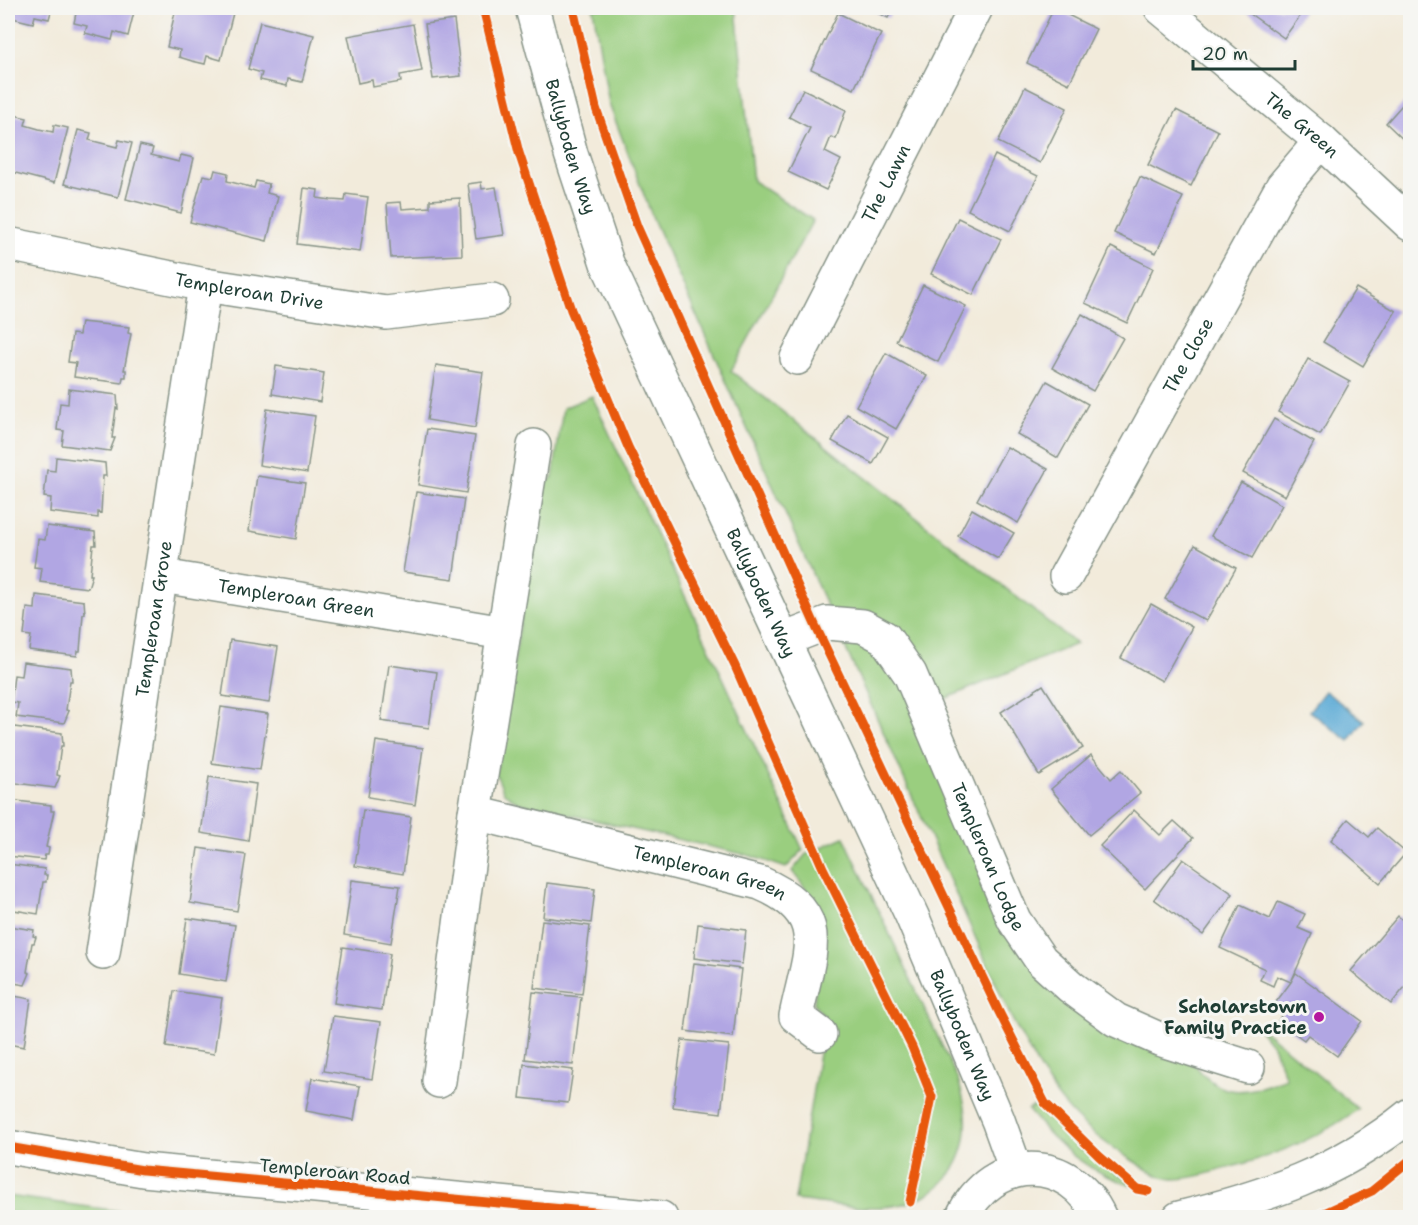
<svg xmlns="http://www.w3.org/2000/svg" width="1418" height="1225" font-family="'Shantell Sans',sans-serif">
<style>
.green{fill:#9ace7f;stroke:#5c865a;stroke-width:1.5}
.water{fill:#5dabd6;stroke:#3e7485;stroke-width:1.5}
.building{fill:#b1a6e3}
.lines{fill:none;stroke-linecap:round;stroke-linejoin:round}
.minor-casing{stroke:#889488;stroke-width:36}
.major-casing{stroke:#889488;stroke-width:36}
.minor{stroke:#fff;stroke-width:33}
.major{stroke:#fff;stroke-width:33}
.cycleway-casing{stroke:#f6f6f2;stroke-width:13}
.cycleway{stroke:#e8590c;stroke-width:9}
.poi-dot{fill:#b5179e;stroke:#f6f6f2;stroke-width:2}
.labels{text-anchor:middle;stroke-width:6;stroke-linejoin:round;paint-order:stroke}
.street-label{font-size:18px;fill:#1f3d34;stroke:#f6f6f2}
.poi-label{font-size:18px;font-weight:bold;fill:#1f3d34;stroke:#f6f6f2;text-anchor:end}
</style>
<rect width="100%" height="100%" fill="#f6f6f2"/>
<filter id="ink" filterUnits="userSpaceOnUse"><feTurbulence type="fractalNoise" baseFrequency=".0167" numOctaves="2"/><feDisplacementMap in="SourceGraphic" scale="12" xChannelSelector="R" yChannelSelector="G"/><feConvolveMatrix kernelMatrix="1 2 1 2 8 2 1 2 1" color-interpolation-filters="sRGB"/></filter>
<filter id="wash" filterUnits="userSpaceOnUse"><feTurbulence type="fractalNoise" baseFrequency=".008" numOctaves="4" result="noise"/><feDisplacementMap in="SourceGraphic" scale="24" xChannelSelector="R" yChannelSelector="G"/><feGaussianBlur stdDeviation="1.35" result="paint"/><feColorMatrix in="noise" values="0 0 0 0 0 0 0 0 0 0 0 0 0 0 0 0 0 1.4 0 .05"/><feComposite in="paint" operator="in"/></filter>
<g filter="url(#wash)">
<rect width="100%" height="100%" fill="#f2ebdb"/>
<g class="green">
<path d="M593,8H736L753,181L813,220L731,371L1076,644L916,711L1021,944L1196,1066C1222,1101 1250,1093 1286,1078L1273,1046L1251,1019L1358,1109C1323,1135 1282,1153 1239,1165C1218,1170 1195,1179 1173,1179C1159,1179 1143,1167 1132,1160C1062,1118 1048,1085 1011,1017L654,221L609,104Z"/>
<polygon points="592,396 803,850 786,868 751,856 519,803 504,793 496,774 542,488 553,477 563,408"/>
<path d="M844,837L959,1082C961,1092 965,1103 966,1114C970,1168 935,1204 882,1207C854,1209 823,1203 795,1200L825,1017L814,1004L821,920L814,900L792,871L806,854Z"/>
<path d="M1038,1104L1077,1147L1136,1186C1090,1175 1057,1146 1028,1110Z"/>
<polygon points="8,1196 163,1217 8,1217"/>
</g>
<polygon class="water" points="1325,691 1364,721 1349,741 1309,711"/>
<g id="blocks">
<g class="building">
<polygon points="9,8 52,8 49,19 35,16 33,23 8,17"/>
<polygon points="77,8 135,8 128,36 114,32 112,40 85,33 87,26 74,23"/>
<polygon points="176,8 211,8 233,13 221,60 207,56 205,64 192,61 179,57 180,50 167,47"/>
<polygon points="867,8 893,8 888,18"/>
<polygon points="1054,8 1096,29 1069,84 1027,63"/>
<polygon points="1249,8 1306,8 1284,38 1246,11"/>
<polygon points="838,13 881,34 854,89 811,69"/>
<polygon points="454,20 461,76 433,79 425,24"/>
<polygon points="260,22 314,35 302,82 288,79 287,86 260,80 262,73 248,69"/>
<polygon points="413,24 422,71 400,75 401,82 373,87 372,80 358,83 348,36"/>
<polygon points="1025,87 1067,108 1040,163 998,142"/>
<polygon points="803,89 846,110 836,139 831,137 825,152 841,160 826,190 788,172 810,128 789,117"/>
<polygon points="1410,96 1410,146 1386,123"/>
<polygon points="1176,110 1218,131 1191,186 1148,165"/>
<polygon points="14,115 27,118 25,125 39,129 53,132 54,125 68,128 54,183 8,171 8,140"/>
<polygon points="78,130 91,133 89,140 117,147 119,140 132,143 118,197 64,184"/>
<polygon points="140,145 153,148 151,155 179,162 181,155 194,158 181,213 126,199"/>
<polygon points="995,155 1038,176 1010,231 968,210"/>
<polygon points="215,170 228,173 227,181 254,188 256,181 269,184 267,193 278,196 267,241 190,222 203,175 213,177"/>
<polygon points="1140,177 1183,197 1156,253 1114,233"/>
<polygon points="481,182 482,189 496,187 504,235 476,239 468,184"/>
<polygon points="304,188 318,190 317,198 331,200 345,201 346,194 368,197 360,252 297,244"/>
<polygon points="460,198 462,255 391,258 387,203 401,202 402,209 430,207 430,200"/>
<polygon points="958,218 1001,239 973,295 931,274"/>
<polygon points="1111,247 1153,268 1127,323 1085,303"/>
<polygon points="923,285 966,306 938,362 896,341"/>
<polygon points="1356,288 1396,311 1363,366 1323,342"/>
<polygon points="1082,314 1123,338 1093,391 1052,368"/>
<polygon points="81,322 129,327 128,333 131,334 124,370 126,370 126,377 123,377 122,383 74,377 76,363 68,362 72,334 79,335"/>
<polygon points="886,353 927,376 896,429 856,406"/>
<polygon points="1308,359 1350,382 1320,435 1278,412"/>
<polygon points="436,365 483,372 475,428 427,420"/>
<polygon points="276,366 324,373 320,402 272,394"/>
<polygon points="1047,381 1088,404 1058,458 1017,434"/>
<polygon points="69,389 117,395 118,409 116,408 112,438 115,438 110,451 62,445 64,431 57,430 60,403 68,404"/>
<polygon points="267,409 315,416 307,473 259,465"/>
<polygon points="847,414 888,437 873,464 832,441"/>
<polygon points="1274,419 1314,442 1285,496 1243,473"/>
<polygon points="427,429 475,436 466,493 418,485"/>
<polygon points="1007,447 1048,469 1018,523 977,500"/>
<polygon points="56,457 105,463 106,476 103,476 101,513 98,512 98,518 50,512 51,498 44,497 47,470 55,471"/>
<polygon points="257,476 305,483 296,539 249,531"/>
<polygon points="1241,482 1282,505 1252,558 1211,536"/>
<polygon points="416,492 464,499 453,579 403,572"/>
<polygon points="972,509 1014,533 998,559 958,536"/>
<polygon points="47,526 95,532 96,545 93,545 90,575 92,575 88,588 40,582 42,568 34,567 38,539 45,540"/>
<polygon points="1195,545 1236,568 1206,621 1165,599"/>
<polygon points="36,595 84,601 85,614 83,614 80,651 78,651 77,656 29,650 31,636 24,635 27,608 35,609"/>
<polygon points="1151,604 1192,627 1162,681 1121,658"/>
<polygon points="230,640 278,647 269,703 222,696"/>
<polygon points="23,662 71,668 72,681 70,681 66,710 69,711 64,723 16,717 18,703 11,702 14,675 21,676"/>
<polygon points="389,665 437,672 429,728 381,721"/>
<polygon points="1043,685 1083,748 1039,775 1001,712"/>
<polygon points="221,707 268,714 260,770 212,763"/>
<polygon points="14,727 62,733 63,746 61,746 57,775 60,776 55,788 8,782 8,740 13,741"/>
<polygon points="376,741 423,748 415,805 368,797"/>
<polygon points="1091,755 1111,779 1121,770 1140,793 1089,835 1051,789"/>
<polygon points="209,777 256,784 248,841 201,833"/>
<polygon points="8,800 51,805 51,811 54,811 46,847 49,848 48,855 45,855 44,860 8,856"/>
<polygon points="363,810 411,817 403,874 355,866"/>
<polygon points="1134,810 1160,835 1174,821 1193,838 1145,889 1100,846"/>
<polygon points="1348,819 1369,837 1377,828 1406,853 1380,883 1331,840"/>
<polygon points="198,848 246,855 237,911 190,903"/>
<polygon points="1183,859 1233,894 1203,935 1154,899"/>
<polygon points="8,864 45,869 44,875 47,875 46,882 43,882 38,914 8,909"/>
<polygon points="352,880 400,886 391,943 344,935"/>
<polygon points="547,883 595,889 591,923 543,917"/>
<polygon points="1278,902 1305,914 1298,928 1312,934 1291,982 1296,973 1362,1021 1337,1056 1308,1035 1304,1040 1278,1021 1283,1013 1273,1006 1291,982 1277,976 1273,986 1260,980 1265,969 1220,948 1240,905 1270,919"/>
<polygon points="1398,916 1410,927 1410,981 1391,1004 1351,971"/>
<polygon points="187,918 235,925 226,982 179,974"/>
<polygon points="542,920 590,926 582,994 534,988"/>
<polygon points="698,924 746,930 742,964 694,958"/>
<polygon points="8,926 34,930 33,936 36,937 34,943 32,943 27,972 30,973 25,985 8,982"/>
<polygon points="343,947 390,954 382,1010 334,1003"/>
<polygon points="694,963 741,969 733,1037 685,1031"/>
<polygon points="174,991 222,998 214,1054 166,1047"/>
<polygon points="533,992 581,997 573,1065 525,1059"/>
<polygon points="8,995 31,999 24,1047 8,1044"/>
<polygon points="333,1016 381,1022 372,1079 324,1071"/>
<polygon points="682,1040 729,1045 721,1113 673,1107"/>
<polygon points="524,1064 573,1070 568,1103 520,1098"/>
<polygon points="312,1078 360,1086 354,1120 306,1111"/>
</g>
</g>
</g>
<g filter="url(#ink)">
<use href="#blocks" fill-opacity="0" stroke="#889488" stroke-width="1.5"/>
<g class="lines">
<g class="minor-casing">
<g id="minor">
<path id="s1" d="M1161,8L1321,141L1410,224"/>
<path id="s2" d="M8,244L205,285L386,313L492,300"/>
<path id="s3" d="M797,358L976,8"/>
<path id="s4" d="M162,576L504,633"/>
<path id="s5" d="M1066,576L1282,187L1321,141"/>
<path id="s6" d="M783,640L827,623L863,626L885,638L910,674L1014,920L1041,960L1071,987L1116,1020L1159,1039L1248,1067"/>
<path id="s7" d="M475,813L760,883C833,914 809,952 796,1016L820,1034"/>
<path id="s8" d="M103,953L205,285"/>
<polyline points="439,1081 475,813 534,446"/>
<polyline points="8,1147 143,1170 661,1218"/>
<path d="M1179,1218C1265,1197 1340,1172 1410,1115"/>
</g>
</g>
<g class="major-casing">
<g id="major">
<path id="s9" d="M532,8L571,154L607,263L912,916L998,1120L1016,1170"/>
<path d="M962,1218C992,1154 1070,1152 1100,1218"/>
</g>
</g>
<use href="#minor" class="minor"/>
<use href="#major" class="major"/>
<g class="cycleway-casing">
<g id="cycleway">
<polyline points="483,8 519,153 571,310 628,447 735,666 823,868 912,1047 932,1097 910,1202"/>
<polyline points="573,8 596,108 637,226 816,627 998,1010 1045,1103 1099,1156 1137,1189 1148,1191"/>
<polyline points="8,1147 143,1170 661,1218"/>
<polyline points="1313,1218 1372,1191 1410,1160"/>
</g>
</g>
<use href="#cycleway" class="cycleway"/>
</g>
</g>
<circle class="poi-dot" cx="1319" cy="1017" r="6"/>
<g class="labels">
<g class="street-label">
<text dy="6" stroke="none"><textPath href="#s1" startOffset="183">The Green</textPath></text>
<text dy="6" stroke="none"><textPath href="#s9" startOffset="144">Ballyboden Way</textPath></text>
<text dy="6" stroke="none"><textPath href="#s3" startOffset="196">The Lawn</textPath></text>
<text dy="6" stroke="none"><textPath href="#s2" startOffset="246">Templeroan Drive</textPath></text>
<text dy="6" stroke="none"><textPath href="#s5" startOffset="252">The Close</textPath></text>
<text dy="6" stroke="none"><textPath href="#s9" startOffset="630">Ballyboden Way</textPath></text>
<text dy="6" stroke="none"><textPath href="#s4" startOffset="136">Templeroan Green</textPath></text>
<text dy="6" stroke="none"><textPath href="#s8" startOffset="338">Templeroan Grove</textPath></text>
<text dy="6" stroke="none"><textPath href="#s6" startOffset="351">Templeroan Lodge</textPath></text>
<text dy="6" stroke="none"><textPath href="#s7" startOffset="242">Templeroan Green</textPath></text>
<text dy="6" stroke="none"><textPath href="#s9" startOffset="1116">Ballyboden Way</textPath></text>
<text transform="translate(335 1172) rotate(5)" y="6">Templeroan Road</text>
</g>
<g class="poi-label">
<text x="1307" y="1013">Scholarstown<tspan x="1307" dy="21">Family Practice</tspan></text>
</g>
</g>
<rect width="1418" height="1225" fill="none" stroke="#f6f6f2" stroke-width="30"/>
<path d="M1193 60v9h102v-9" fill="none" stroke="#1f3d34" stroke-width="3"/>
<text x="1202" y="60" font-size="18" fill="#1f3d34" stroke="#f6f6f2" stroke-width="4.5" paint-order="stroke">20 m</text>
</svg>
